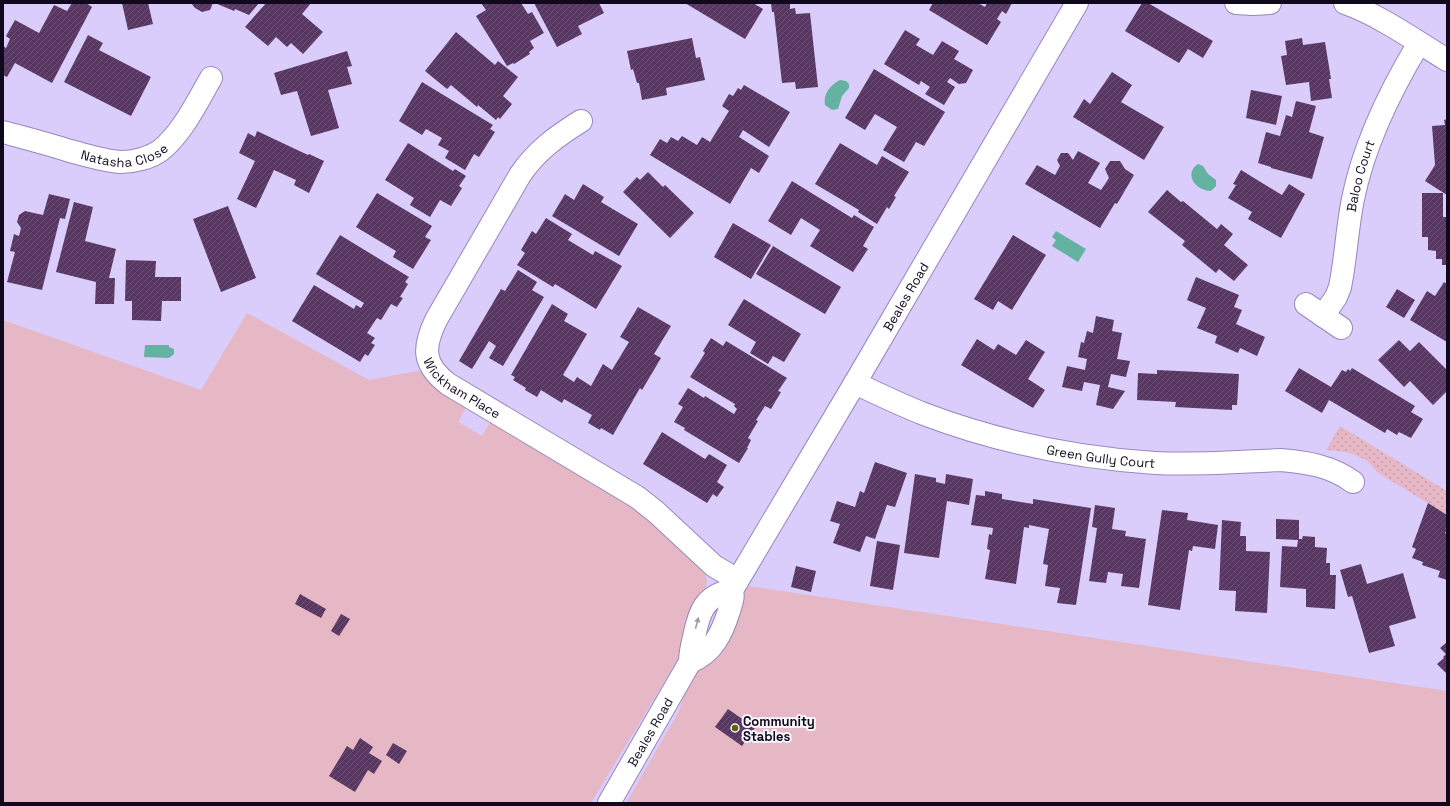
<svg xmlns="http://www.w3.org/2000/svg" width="1450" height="806" font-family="'Space Grotesk',sans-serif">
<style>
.green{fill:#e6b7c5}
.park{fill:url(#park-dots)}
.water{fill:#63b2a2}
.building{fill:url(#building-hatch)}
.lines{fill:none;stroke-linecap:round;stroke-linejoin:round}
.street-casing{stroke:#9887bd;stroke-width:24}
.street{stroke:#fff;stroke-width:22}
.oneway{fill:#9f9da5}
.poi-dot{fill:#576409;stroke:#f6f5fb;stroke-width:1.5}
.labels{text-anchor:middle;stroke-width:4;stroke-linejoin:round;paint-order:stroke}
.street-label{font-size:13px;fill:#10091d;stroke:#f6f5fb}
.poi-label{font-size:13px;font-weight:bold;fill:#10091d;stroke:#f6f5fb;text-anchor:start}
</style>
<defs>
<pattern id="park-dots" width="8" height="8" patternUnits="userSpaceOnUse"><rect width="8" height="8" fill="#e6b7c5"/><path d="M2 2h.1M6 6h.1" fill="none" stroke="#c49ca9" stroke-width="1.8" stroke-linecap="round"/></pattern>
<pattern id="building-hatch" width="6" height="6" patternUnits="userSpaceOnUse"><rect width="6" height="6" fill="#583762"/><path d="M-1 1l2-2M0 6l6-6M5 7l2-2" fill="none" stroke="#6b5074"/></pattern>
</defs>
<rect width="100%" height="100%" fill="#daccfb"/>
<g class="green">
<polygon points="247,313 369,380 423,370 467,406 458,422 482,436 491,421 640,513 700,567 705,574 707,580 705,592 680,656 591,803 3,803 3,320 201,390"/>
<polygon points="749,586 1447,691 1447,803 626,803 678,713 686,689 741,597"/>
</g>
<path class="park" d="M1340,426L1447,491V515L1377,472C1365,454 1346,451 1326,450Z"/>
<g class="water">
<path d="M840,80L846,81L849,84V88L842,96L838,109L832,110L825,105C823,94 830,85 840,80Z"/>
<path d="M1198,164L1203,166L1208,174L1216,180V186L1211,191C1196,191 1183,174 1198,164Z"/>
<polygon points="1056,231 1086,249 1078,262 1052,246 1056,240 1052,237"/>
<polygon points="145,345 169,345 169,347 174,349 174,354 169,358 144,357"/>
</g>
<g class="building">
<polygon points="72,3 86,3 92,7 52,83 15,63 7,77 3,75 3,46 6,48 10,39 6,36 15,20 39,33 54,5 67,11"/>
<polygon points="122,3 148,3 153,24 128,30"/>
<polygon points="191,3 213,3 210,10 202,12 195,8"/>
<polygon points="215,3 259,3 249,15 235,9 234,11"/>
<polygon points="266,3 311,3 302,14 323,32 303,54 291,43 287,47 276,37 268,46 245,27"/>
<polygon points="481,3 521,3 528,14 532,12 544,33 530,41 534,48 529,52 530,54 514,64 513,63 507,66 476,16 486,10"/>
<polygon points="534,3 599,3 604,13 578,26 582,34 557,47"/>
<polygon points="685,3 753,3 763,9 745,39"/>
<polygon points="771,3 790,3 790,9 795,8 796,14 810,13 818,87 796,89 795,82 782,83 774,12 772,12"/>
<polygon points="933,3 978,3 985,7 987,3 1012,3 1006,14 1002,11 997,19 1001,22 987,45 929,10"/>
<polygon points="1142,3 1148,3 1213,41 1203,58 1188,49 1179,63 1125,31"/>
<polygon points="905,30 920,39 916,45 933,55 942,41 959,51 954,59 973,70 966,83 959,84 950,78 947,82 955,87 944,105 925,94 930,87 921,81 919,85 884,64"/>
<polygon points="456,32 495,65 498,61 518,77 503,96 512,104 500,119 498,117 496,120 478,105 477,107 451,85 447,89 425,71"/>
<polygon points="88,35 103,43 99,50 151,77 131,116 64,82"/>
<polygon points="692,38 696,58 700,57 705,80 666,88 667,95 642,100 639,83 637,83 633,69 631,70 627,51"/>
<polygon points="1302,38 1303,45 1325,42 1331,79 1329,79 1332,98 1311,101 1309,82 1286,85 1281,56 1287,55 1285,41"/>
<polygon points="347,51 352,66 347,67 352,84 328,90 339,128 311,136 297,91 281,95 274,73"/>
<polygon points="874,69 945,112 924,146 916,142 904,162 883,150 897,127 875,114 865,130 845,118"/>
<polygon points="1112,72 1132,85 1121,102 1164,127 1144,160 1073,117 1084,99 1090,104"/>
<polygon points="422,82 493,125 490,129 495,132 479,157 474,154 465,170 445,158 449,151 438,145 442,138 426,129 422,135 399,121"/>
<polygon points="744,85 790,112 769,147 743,130 739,137 769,156 759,173 751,168 730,204 650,155 660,139 667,143 671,137 678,141 682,136 697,145 702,137 710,142 729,111 722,106 729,94 733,96 738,88 741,90"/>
<polygon points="1251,90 1282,96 1276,125 1246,118"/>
<polygon points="1296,101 1316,106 1309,132 1324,137 1312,179 1271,168 1271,167 1258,163 1266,132 1280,136 1286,115 1292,117"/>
<polygon points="1447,119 1447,195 1425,181 1435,165 1432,126 1445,125 1444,120"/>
<polygon points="257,131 308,155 309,154 324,161 309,193 294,185 296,180 274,170 256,208 237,199 255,161 239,153 248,133 255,137"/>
<polygon points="408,143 453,171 455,169 466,176 459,186 462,188 451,206 440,200 430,217 410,205 414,198 385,180"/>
<polygon points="840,143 877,165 882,156 909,172 894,196 896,197 889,209 887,207 877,224 858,212 859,210 815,184"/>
<polygon points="1078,151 1100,163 1088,183 1101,190 1109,178 1105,169 1110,161 1120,161 1125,169 1134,175 1117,204 1115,203 1100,228 1025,184 1037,165 1055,175 1060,166 1057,160 1061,153 1068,153 1073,160"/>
<polygon points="1241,170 1282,195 1289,184 1305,194 1281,238 1248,219 1252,212 1228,198 1236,185 1233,184"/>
<polygon points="648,172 663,187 665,185 694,213 670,238 623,192 637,177 640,180"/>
<polygon points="792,181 852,218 854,215 874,227 863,246 868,249 853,272 810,246 820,230 801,218 791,235 768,221"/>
<polygon points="583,184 604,197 601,202 638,224 619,256 552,216 565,194 574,200"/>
<polygon points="1167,190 1181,202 1183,201 1217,229 1221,224 1233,234 1224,245 1248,265 1234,281 1219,269 1216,273 1182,245 1185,241 1148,212"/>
<polygon points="377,193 432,226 425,237 431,240 413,269 393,257 396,251 356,227"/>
<polygon points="1422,193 1443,193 1443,217 1447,217 1447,265 1442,265 1442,259 1436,259 1436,251 1428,250 1428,237 1422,237"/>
<polygon points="49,194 70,199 65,219 60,218 42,290 7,282 15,252 10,251 14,234 19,236 21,228 17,222 19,215 25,211 43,215"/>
<polygon points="74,202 93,207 85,241 116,249 109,278 115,278 114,304 95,304 96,282 56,272"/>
<polygon points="228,206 256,278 221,292 193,219"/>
<polygon points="546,218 572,234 568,240 593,255 595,251 622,266 596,309 555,284 553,287 517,265 525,253 521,250 532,231 536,234"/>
<polygon points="733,223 771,245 751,279 714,257"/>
<polygon points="340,235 409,277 405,282 408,284 400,297 403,298 397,307 391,304 381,320 377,318 367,333 375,338 371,343 375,345 368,356 365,354 360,362 292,321 314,285 354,309 356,305 361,308 364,303 316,274"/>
<polygon points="1013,235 1046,255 1012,310 998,301 993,310 974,299"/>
<polygon points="773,246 841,287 825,314 756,274"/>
<polygon points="126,260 156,261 155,277 181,277 181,301 162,301 161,321 132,320 132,301 125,301"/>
<polygon points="518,270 537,282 532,290 544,297 503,366 489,358 496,346 489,341 472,369 459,361 501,289 505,291"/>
<polygon points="1196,277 1239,295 1234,307 1242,310 1236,324 1265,337 1257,356 1240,348 1238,353 1215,343 1217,336 1197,328 1206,308 1187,300"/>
<polygon points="1444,282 1447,284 1447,342 1410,320 1427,291 1435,296"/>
<polygon points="1397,289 1415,300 1404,318 1386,307"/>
<polygon points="744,299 801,334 784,362 773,356 768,364 750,353 756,342 728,325"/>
<polygon points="552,304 568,314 564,321 587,334 563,375 574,382 577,377 591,386 603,364 612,370 629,342 620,337 638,307 671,326 654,354 661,358 642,390 640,388 613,435 601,428 600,430 588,423 592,415 564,399 562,403 541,390 537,397 525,390 526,388 513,380 515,377 511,375"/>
<polygon points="1096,316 1114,320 1112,331 1122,333 1117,359 1130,361 1126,377 1111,374 1108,387 1125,391 1113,409 1096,405 1100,385 1084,382 1082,391 1062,387 1067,366 1085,370 1087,359 1078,357 1081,342 1084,343 1087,331 1093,333"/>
<polygon points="711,338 723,346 726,341 787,378 778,391 781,392 771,409 765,406 756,420 758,421 748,438 751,440 747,448 748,448 739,463 684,430 685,428 674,422 683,407 678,404 688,388 704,398 705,396 734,414 737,409 734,406 735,404 690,377 705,353 703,351"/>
<polygon points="977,339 994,350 998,344 1016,355 1026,340 1045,352 1028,379 1045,390 1033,408 961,365"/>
<polygon points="1399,340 1410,351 1419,342 1447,370 1447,391 1433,405 1410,381 1404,387 1378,360"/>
<polygon points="1299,368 1331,387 1342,370 1346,372 1348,369 1350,371 1352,368 1415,406 1411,412 1423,419 1411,438 1399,432 1397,435 1387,429 1385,433 1329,400 1322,413 1285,391"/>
<polygon points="1157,370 1239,374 1237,405 1232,405 1232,410 1175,407 1176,402 1137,400 1138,373 1157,374"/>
<polygon points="662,432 705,459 709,454 727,465 717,482 724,487 717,497 713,494 707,503 643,464"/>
<polygon points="875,462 907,473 895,507 887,505 875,539 866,536 860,552 833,543 840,524 830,521 837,501 855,507 860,491 864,493"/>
<polygon points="915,474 936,478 936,482 945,484 946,474 973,479 969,505 947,501 939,558 904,553"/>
<polygon points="985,491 1002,494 1002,499 1033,504 1033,499 1091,508 1076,605 1057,603 1060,588 1045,586 1048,565 1043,564 1049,529 1029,525 1029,528 1024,527 1016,584 985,579 990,550 987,549 989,534 992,535 993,528 971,525 976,495 985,496"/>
<polygon points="1428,503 1447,515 1447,529 1445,533 1447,534 1447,580 1438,577 1440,571 1422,565 1423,562 1412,558 1416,549 1412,547"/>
<polygon points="1095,505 1115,508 1112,529 1126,531 1125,536 1146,539 1139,588 1121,586 1123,574 1108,572 1106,583 1089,581 1097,528 1092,527"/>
<polygon points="1162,510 1188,513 1187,520 1218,525 1215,549 1193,546 1192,551 1189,550 1180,610 1148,605"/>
<polygon points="1276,519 1299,520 1299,539 1302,539 1303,536 1315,537 1315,547 1327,548 1326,563 1330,563 1330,575 1336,575 1335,609 1306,607 1306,589 1280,587 1282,546 1297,547 1298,540 1276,539"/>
<polygon points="1222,520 1241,522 1240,536 1246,536 1246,551 1270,552 1267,613 1235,611 1236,591 1219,590"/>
<polygon points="877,541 900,545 893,590 870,586"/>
<polygon points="1361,564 1367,584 1403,573 1416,618 1389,626 1395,646 1369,653 1352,596 1348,597 1340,570"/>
<polygon points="796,566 816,571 811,592 791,587"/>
<polygon points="300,594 326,609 321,618 295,604"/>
<polygon points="341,614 350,619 339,636 331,631"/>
<polygon points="1447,642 1447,674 1437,664 1444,658 1443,657 1446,654 1440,648"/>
<polygon points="728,709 755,728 742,746 715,727"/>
<polygon points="360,738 373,747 369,753 382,761 374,774 368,770 355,792 329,776 347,746 353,750"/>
<polygon points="393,743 407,751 399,764 386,755"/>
</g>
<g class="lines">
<g class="street-casing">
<g id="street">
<polyline points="1236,3 1253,4 1270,3"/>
<path d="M1345,3C1381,16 1414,40 1447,60"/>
<path id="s1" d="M581,121C557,136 536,151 520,175L436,320C423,347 422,364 448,384L637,497L656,512L714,566L738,580"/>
<path id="s2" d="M3,132C25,138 48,144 70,151C86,155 104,161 121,162C134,162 150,158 161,150C183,132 197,102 211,78"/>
<polyline points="1306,304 1341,328"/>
<path id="s3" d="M1323,316L1336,297L1340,287C1346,258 1347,228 1353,199C1364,144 1390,91 1419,43"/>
<path id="s4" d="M855,383C878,394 901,405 924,414C998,442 1077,458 1155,463C1197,465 1239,462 1280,460C1307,462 1331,466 1353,482"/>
<path id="s5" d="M690,662C713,653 722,633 729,611C731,604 734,598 732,590L855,383L1077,3"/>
<path id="s6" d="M609,803L690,662C690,653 692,645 694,637C699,612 704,596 732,590"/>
</g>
</g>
<use href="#street" class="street"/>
</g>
<defs><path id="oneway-solid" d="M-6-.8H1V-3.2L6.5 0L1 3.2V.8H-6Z"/></defs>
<use class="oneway" href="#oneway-solid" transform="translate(697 623) rotate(-75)"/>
<circle class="poi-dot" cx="735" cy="728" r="4"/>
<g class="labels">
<g class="street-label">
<text dy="5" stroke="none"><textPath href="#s2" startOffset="126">Natasha Close</textPath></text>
<text dy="5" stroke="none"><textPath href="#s3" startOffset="147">Baloo Court</textPath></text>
<text dy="5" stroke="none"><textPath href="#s5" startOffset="429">Beales Road</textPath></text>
<text dy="5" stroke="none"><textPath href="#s1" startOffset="336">Wickham Place</textPath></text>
<text dy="5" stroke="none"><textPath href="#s4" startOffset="258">Green Gully Court</textPath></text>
<text dy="5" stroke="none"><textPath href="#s6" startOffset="82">Beales Road</textPath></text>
</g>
<g class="poi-label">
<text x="743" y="726">Community<tspan x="743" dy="15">Stables</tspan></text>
</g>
</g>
<rect width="1450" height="806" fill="none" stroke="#10091d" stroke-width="8"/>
</svg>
